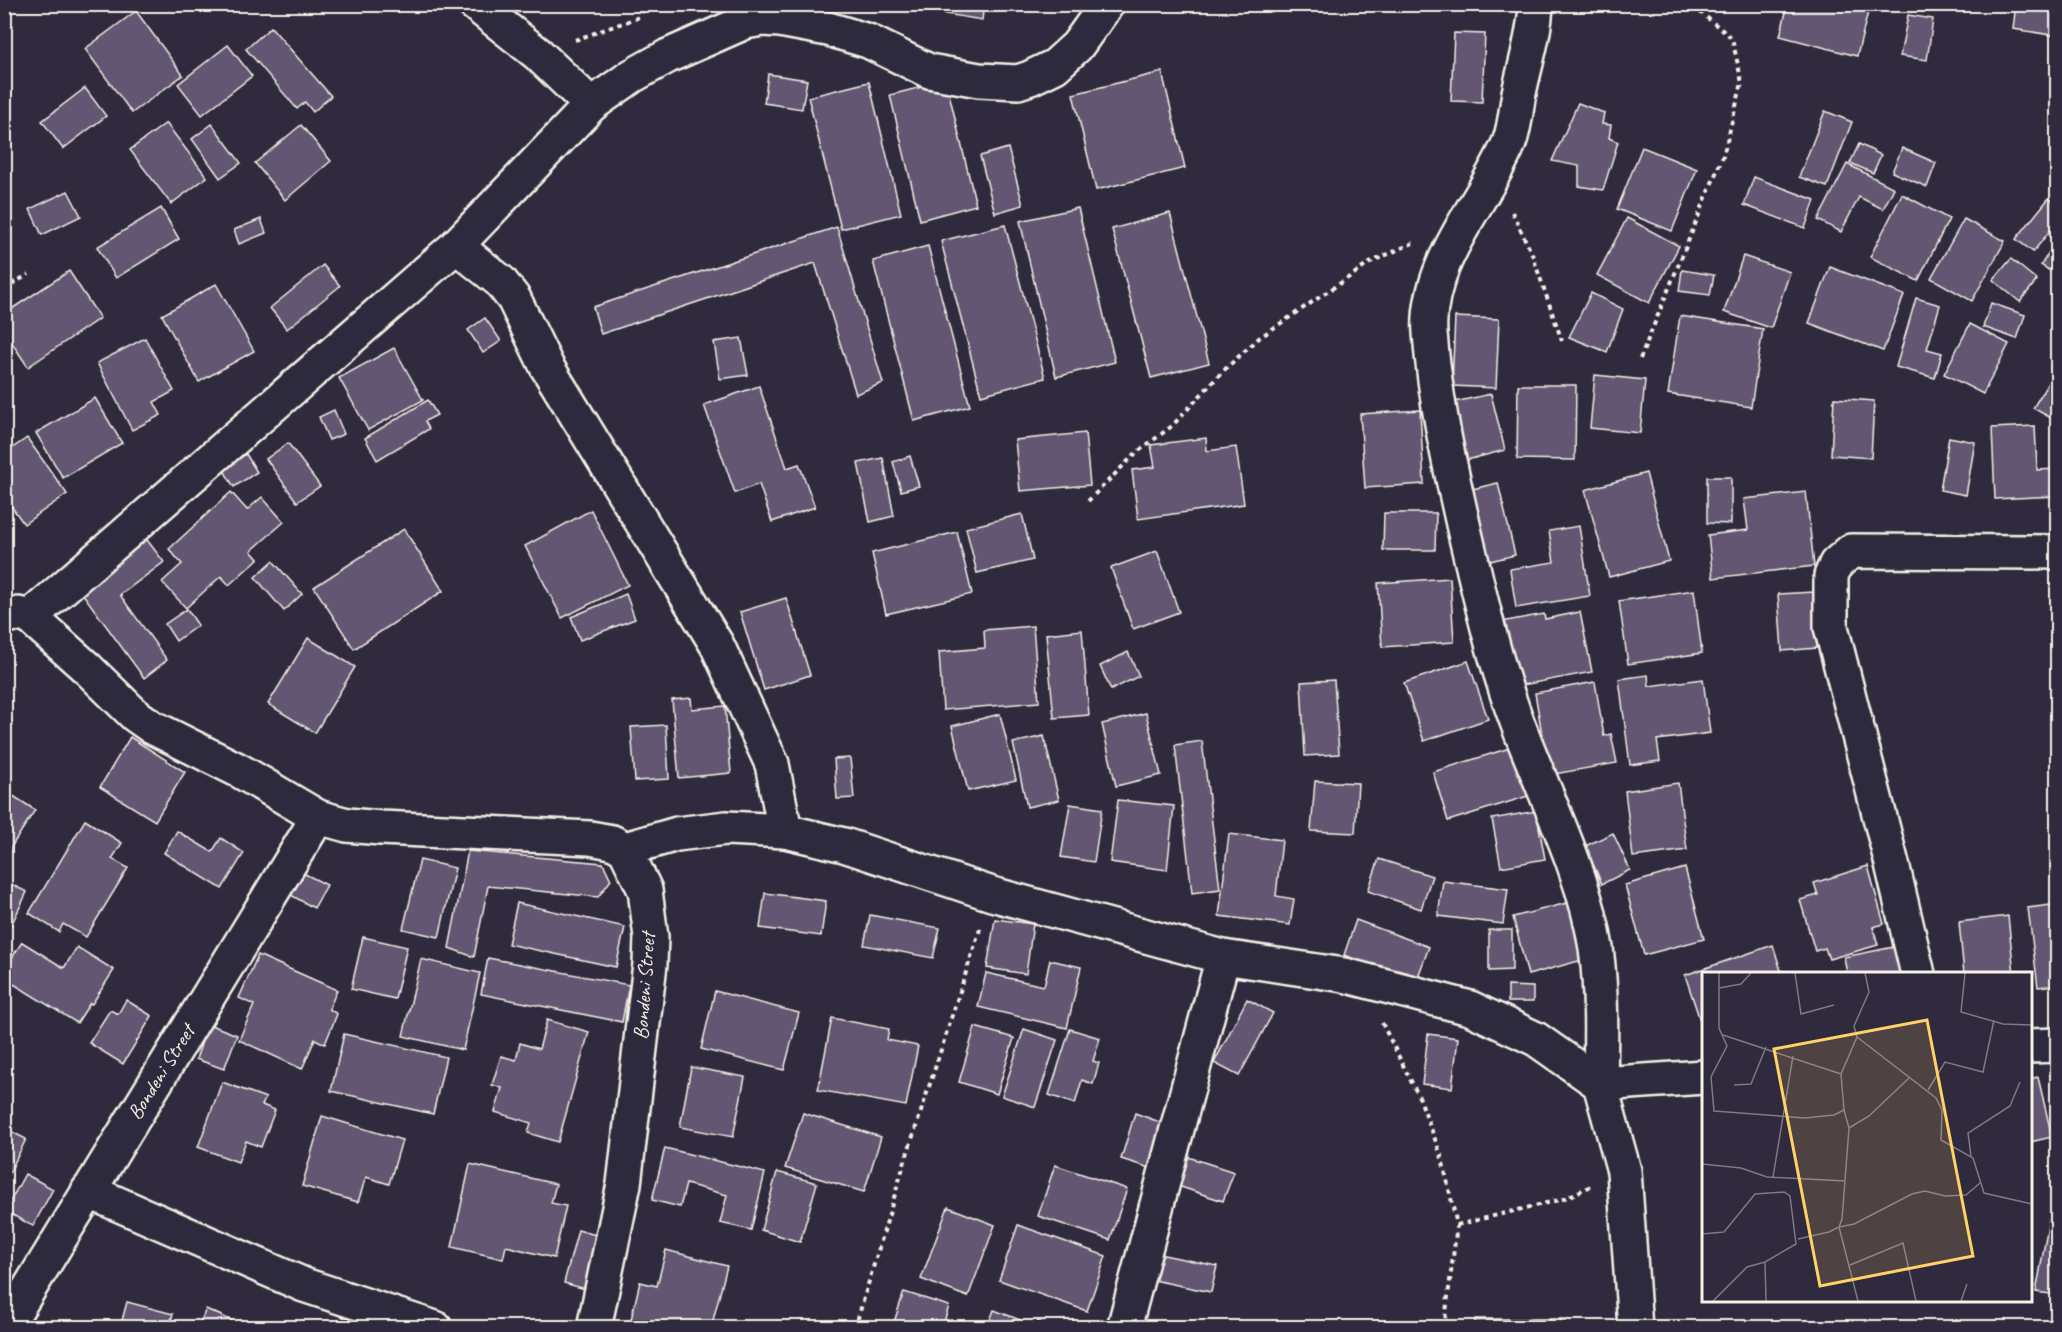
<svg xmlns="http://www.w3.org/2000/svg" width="2062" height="1332" font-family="Caveat,sans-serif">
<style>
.building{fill:#645672;stroke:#f4f1e8;stroke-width:1.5}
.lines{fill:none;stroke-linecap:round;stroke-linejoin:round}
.minor-casing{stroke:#f4f1e8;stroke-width:38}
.path{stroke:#f4f1e8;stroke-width:4;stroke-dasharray:4.5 4.5;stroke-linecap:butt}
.minor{stroke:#2f2a3d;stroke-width:33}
.labels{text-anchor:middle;stroke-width:4.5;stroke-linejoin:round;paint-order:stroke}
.street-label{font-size:21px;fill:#f4f1e8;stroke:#2f2a3d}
.inset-road{fill:none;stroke:#7e7a81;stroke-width:1.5}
.view{fill:#ffd166;fill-opacity:0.15;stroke:#ffd166;stroke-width:3}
.inset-edge{fill:none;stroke:#f4f1e8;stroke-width:3}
</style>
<rect width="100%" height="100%" fill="#2f2a3d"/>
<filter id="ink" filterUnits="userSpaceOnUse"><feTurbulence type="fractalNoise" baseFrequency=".0167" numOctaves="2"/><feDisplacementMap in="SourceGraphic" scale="12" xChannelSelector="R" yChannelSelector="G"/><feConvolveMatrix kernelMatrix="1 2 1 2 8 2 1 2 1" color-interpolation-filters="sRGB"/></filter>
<g filter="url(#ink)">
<g class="building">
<polygon points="934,4 984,4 982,20 933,12"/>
<rect x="1483" y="4" width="25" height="5"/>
<polygon points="1788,4 1870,4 1857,56 1780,36"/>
<polygon points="2016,4 2058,4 2058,36 2013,29"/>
<polygon points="136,11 183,75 132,113 85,49"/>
<polygon points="1908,15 1933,19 1927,60 1900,56"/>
<polygon points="271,27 331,96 313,112 305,102 297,109 246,49"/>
<polygon points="1454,33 1485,34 1482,102 1451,101"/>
<polygon points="228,45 252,76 202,115 178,84"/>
<polygon points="1162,72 1185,168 1096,190 1073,94"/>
<polygon points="768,74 807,80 802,109 764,103"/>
<polygon points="946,81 976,205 920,220 890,95"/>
<polygon points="869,82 901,214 841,229 808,97"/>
<polygon points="85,88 106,116 63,149 42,121"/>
<polygon points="1578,103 1604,113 1602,124 1611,125 1609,138 1618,142 1603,190 1579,186 1579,166 1552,161"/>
<polygon points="1825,111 1852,122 1827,187 1799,177"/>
<polygon points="166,123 207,177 171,204 130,150"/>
<polygon points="212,124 241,163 220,178 192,139"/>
<polygon points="301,125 331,161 285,200 255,163"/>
<polygon points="1859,144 1881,155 1873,173 1850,163"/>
<polygon points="1642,147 1697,169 1672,231 1617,209"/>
<polygon points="1008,148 1023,205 995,213 980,156"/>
<polygon points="1902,148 1936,163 1927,187 1892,172"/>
<polygon points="1847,164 1894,188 1883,209 1859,197 1841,232 1818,220"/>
<polygon points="1754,177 1815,200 1805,228 1744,205"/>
<polygon points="68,191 81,216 42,235 30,209"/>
<polygon points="1902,194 1949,219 1918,281 1870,257"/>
<polygon points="2049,198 2058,205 2058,221 2033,252 2016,239"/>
<polygon points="161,208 179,239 116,278 97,247"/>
<polygon points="1078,208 1115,362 1056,377 1020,221"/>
<polygon points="1170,213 1209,363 1151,378 1112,229"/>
<polygon points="1627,218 1679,246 1649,303 1597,275"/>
<polygon points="261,219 266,233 239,244 234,230"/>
<polygon points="1964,219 2005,241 1972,301 1931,278"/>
<polygon points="1005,225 1045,378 981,395 941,241"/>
<polygon points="837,227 883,383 856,394 815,263 601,334 593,307"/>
<polygon points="2058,238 2058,276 2041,265"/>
<polygon points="928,246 970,406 914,421 873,261"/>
<polygon points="1743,256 1790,272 1771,328 1724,312"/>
<polygon points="2011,259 2037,280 2020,302 1993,280"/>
<polygon points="323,265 340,286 287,329 270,308"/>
<polygon points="1830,267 1904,295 1883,351 1809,323"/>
<polygon points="1682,270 1714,275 1710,295 1679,291"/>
<polygon points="69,271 100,318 28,367 4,331 4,314"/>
<polygon points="216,284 254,351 199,382 162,315"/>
<polygon points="1591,293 1623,309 1607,352 1569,337"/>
<polygon points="1916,298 1940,305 1927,349 1942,353 1935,378 1896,367"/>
<polygon points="1991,303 2025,315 2017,339 1983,327"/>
<polygon points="1680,316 1763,329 1751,407 1668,394"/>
<polygon points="1455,317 1499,319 1496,388 1452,386"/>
<polygon points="485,318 501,341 483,353 468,330"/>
<polygon points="1970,324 2009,344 1983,394 1944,374"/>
<polygon points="145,338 174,391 154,402 161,415 132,430 97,363"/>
<polygon points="741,338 748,375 720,379 714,342"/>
<polygon points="394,348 423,400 368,430 339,378"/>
<polygon points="2058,366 2058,422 2033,408"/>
<polygon points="1595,375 1645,380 1640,433 1590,428"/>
<polygon points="1518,385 1576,385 1575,460 1517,459"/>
<polygon points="759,386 787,468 799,464 815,507 772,522 759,484 735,493 704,405"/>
<polygon points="1491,394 1505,450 1463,461 1450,403"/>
<polygon points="95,398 122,443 63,478 36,433"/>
<polygon points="1834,398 1874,401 1871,458 1831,455"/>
<polygon points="428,400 437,415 425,421 429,429 377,460 365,438"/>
<polygon points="334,410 344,434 329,440 319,417"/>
<polygon points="1420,410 1424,484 1365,488 1360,414"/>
<polygon points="2035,426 2037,470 2058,469 2058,496 1995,499 1992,428"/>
<polygon points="1085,433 1090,485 1020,491 1015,440"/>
<polygon points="1949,437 1975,442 1966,495 1940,490"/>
<polygon points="27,438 67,494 24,524 4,496 4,454"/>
<polygon points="1206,438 1207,451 1236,447 1244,504 1138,519 1132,470 1155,467 1151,445"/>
<polygon points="288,443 320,486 297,502 266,459"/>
<polygon points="246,454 257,472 234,487 223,469"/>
<polygon points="910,456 919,486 901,491 893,462"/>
<polygon points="883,458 894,516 870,522 858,463"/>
<polygon points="1646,473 1669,561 1609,577 1585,490"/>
<polygon points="1707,477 1731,477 1731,524 1707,523"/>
<polygon points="1498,483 1515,555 1486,562 1468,490"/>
<polygon points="231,492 247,510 262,497 284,522 251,551 258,559 229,585 221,576 186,608 162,582 182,564 169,549"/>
<polygon points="1806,492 1814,566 1713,578 1708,535 1748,530 1744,499"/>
<polygon points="591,510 628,585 562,618 525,546"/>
<polygon points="1384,513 1436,513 1435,550 1383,550"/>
<polygon points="1022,514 1033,560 977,573 966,528"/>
<polygon points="1579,526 1590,596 1516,608 1510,569 1554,562 1549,531"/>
<polygon points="404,529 443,591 354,649 314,587"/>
<polygon points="957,532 972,594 886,614 872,553"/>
<polygon points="144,536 164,562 120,595 167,660 144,678 77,586"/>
<polygon points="1157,551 1179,612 1133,629 1111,568"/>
<polygon points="273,561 302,594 284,611 255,577"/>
<polygon points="1450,578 1454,642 1382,647 1378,583"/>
<polygon points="1694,590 1702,653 1628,664 1619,601"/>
<polygon points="1814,592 1817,648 1782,651 1778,594"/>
<polygon points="626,594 635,619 580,640 571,617"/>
<polygon points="786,598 810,675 764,690 740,612"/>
<polygon points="187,609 198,625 176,641 165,624"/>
<polygon points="1580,612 1592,672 1512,687 1501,622 1544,614 1545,619"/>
<polygon points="1033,626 1039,702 943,710 939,652 985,648 984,630"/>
<polygon points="1082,630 1089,715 1054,718 1046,634"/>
<polygon points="308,638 355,667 315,733 268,704"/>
<polygon points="1128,652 1139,676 1111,690 1100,666"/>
<polygon points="1468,661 1488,719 1424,741 1404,683"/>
<polygon points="1648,675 1649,686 1703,679 1710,733 1657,740 1660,761 1630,765 1619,679"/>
<polygon points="1334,680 1339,754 1305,756 1301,682"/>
<polygon points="1595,682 1604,736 1611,734 1617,763 1549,775 1535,693"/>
<polygon points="691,698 692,709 725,706 731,773 679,778 672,700"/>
<polygon points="1146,713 1161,775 1116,786 1102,724"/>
<polygon points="1000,714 1016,780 968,791 952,726"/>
<polygon points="666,725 669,779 635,781 631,727"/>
<polygon points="1044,736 1059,800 1027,807 1013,743"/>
<polygon points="130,737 185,772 155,821 100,787"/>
<polygon points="1202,741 1220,889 1192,893 1175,745"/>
<polygon points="1513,747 1528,796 1448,821 1433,772"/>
<polygon points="850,758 854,798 837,799 834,759"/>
<polygon points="1315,781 1358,783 1355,833 1311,831"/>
<polygon points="1678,783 1687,850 1633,857 1625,791"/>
<polygon points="4,790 35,810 4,858"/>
<polygon points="1118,800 1174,806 1167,870 1110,862"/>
<polygon points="1070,804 1102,809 1094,862 1061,857"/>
<polygon points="1536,811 1545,859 1501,867 1492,819"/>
<polygon points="85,820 122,843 112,859 128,868 86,937 63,924 59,932 29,913"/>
<polygon points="177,831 212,852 221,838 244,853 222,889 164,853"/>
<polygon points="1613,833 1630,870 1602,884 1585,846"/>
<polygon points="1229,834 1282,840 1276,896 1294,899 1290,925 1219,916"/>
<polygon points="468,851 603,863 611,880 598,897 488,886 474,957 449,948"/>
<polygon points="1379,859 1432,876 1421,909 1368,891"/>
<polygon points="420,860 455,868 439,937 403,929"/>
<polygon points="1868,866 1884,924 1873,927 1878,945 1829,959 1825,948 1815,951 1800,900 1818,895 1814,883"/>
<polygon points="1685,868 1704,939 1644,955 1625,885"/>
<polygon points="301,872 327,885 314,908 289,894"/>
<polygon points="4,881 27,892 4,940"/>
<polygon points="1443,881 1508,889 1503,924 1438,916"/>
<polygon points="765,893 826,901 821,936 760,928"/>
<polygon points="1571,902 1586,959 1528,975 1513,917"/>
<polygon points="517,903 625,927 616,967 508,944"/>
<polygon points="2058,904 2058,985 2038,987 2028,908"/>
<polygon points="870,915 940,928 933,958 864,945"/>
<polygon points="2008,916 2014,974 1964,974 1959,922"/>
<polygon points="995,919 1033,924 1026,974 987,968"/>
<polygon points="1356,920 1429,947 1416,982 1344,955"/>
<polygon points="1489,930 1512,930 1512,970 1489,971"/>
<polygon points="363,937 407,947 395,999 351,989"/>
<polygon points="22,942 64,968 77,947 114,970 92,1004 90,1003 77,1023 4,978 4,970"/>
<polygon points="1773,945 1782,974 1704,974 1704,1032 1685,975"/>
<polygon points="1899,946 1905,974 1847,974 1844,957"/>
<polygon points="258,955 337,990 329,1009 337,1014 325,1044 315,1039 302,1069 239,1040 254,1005 239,998"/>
<polygon points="488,958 629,985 622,1022 481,994"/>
<polygon points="421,959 480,973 463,1050 403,1036"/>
<polygon points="1050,960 1081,967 1067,1028 978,1007 986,973 1044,986"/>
<polygon points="1508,986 1533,987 1533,1002 1508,1002"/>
<polygon points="715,991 799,1013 784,1070 701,1049"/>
<polygon points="1247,999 1273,1013 1239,1076 1214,1063"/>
<polygon points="126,1000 152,1016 123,1064 89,1043 110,1010 118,1014"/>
<polygon points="832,1018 889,1029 887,1040 918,1046 906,1106 818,1090"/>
<polygon points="547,1020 589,1032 558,1142 528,1133 531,1123 495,1112 502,1088 492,1085 501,1056 516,1060 520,1043 539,1049"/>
<polygon points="208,1024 237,1035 224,1069 196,1059"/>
<polygon points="975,1027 1014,1038 997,1094 959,1082"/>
<polygon points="1024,1029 1057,1040 1035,1107 1002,1096"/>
<polygon points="1070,1029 1100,1038 1093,1061 1099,1063 1093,1084 1082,1080 1075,1104 1049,1095"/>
<polygon points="344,1034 446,1057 433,1114 331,1091"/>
<polygon points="1428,1034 1458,1038 1452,1088 1422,1084"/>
<polygon points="691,1067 745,1077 733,1137 680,1127"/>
<polygon points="2038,1077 2052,1137 2030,1142 2030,1079"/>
<polygon points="222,1082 266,1098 262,1105 275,1110 261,1147 246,1141 238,1162 198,1147"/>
<polygon points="803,1113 881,1137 864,1192 785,1168"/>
<polygon points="1135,1113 1165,1124 1150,1168 1121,1159"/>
<polygon points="322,1116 402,1140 389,1184 366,1177 358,1202 302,1186"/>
<polygon points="4,1128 26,1139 4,1184"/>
<polygon points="665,1148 765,1173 751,1230 720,1223 727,1195 686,1184 680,1207 652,1200"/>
<polygon points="1179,1154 1234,1172 1223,1201 1169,1183"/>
<polygon points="470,1164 556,1184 551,1203 566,1206 554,1258 506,1246 503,1259 452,1247"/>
<polygon points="1055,1165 1127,1189 1110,1240 1038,1216"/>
<polygon points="2058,1171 2058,1295 2036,1292"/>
<polygon points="777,1172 817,1183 800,1242 761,1230"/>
<polygon points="25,1174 53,1189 33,1226 5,1211"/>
<polygon points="948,1207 995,1225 968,1297 921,1279"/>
<polygon points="1018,1225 1106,1256 1087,1311 999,1280"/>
<polygon points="578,1230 610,1239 596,1292 564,1283"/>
<polygon points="666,1250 727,1266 711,1328 629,1328 640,1282 657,1286"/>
<polygon points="1159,1254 1217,1266 1211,1292 1153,1280"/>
<polygon points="904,1292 949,1306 942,1328 892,1328"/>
<polygon points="127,1302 173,1314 169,1328 120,1328"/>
<polygon points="206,1309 248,1328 198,1328"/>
<polygon points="994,1310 1036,1326 1038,1321 1054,1328 987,1328"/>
<rect x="1475" y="1319" width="90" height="9"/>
</g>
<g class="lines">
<g class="minor-casing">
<g id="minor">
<polyline points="475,4 538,54 591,105"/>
<path d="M1536,4C1535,34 1525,64 1519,93C1516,109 1515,128 1509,143C1483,204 1425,264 1430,333C1435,401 1450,467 1465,533C1479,592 1492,651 1512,708C1539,785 1584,868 1596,948C1602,993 1601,1038 1600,1084L1704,1077"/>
<polyline points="456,246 500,281 514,299 547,367 717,645 772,764 785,831"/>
<polyline points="4,616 18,614 30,617 88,669 135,715 152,727 240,771 318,817 347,825 381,828 590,838 612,842 625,849 645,890 651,937 650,964 624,1184 594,1328"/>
<polyline points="30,617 456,246 591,105 632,76 668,56 745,22 762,19 780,20 828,29 868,41 929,71 979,80 1018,82 1030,78 1055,66 1077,46 1107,4"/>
<polyline points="625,849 677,834 726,828 785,831 844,845 992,894 1223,957 1344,975 1470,1008 1536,1039 1600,1084 1624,1171 1635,1328"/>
<polyline points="1918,974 1892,864 1831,627 1831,576 1836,564 1851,551 2058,552"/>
<polyline points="2030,1046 2058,1045"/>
<polyline points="88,1191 304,1285 435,1328"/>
<polyline points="5,1328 318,817"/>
<polyline points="1124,1328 1223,957"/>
</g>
</g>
<g class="path">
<polyline points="575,40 637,18 647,4"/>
<polyline points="1512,212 1532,254 1562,341"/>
<polyline points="4,289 29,274"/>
<polyline points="1640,359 1723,156 1742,83 1732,38 1700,12 1684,4"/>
<polyline points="1088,501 1136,453 1172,426 1223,371 1259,338 1373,261 1413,243"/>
<polyline points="1382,1023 1420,1099 1442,1158 1457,1225 1444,1328"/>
<polyline points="1457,1225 1563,1199 1591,1186"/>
<polyline points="855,1328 904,1164 981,926"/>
</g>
<use href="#minor" class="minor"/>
</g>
</g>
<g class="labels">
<g class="street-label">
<text transform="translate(644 986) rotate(-86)" y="7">Bondeni Street</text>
<text transform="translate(161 1072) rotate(-58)" y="7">Bondeni Street</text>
</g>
</g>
<g transform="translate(1702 972)">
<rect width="330" height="330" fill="#2f2a3d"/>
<path class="inset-road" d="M17,1V56L25,74L9,105L12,139L103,146L132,143L142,138L139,102L155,65L152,54L167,20L163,1M93,1L99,42L132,33M263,1L259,40L301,52L330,53M17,16L39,12L49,1M21,63L139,102M155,65L234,126L240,138L239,168L271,186L282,221L330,232M32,113L49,112L64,75M226,118L243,90L281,100L292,48M147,156L167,144L207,106M269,184L266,161L308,134L318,110M0,192L39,196L65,205L143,209M71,205L91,84M0,262L22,260L53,222L82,220L88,224L94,272L63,290L45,295L11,329M96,267L127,260L137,255L140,247L147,156L142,138M63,290L64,329M148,293L201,271L214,329M156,329L137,255L152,252L210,222L223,219L243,224L264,223L278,211M259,329L265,312"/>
<path class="view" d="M225,48L271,284L118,314L72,77Z"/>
<rect width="330" height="330" class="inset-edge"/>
</g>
<rect width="2062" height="1332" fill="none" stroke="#2f2a3d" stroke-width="24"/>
<rect x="12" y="12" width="2038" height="1308" fill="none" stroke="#f4f1e8" stroke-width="2" filter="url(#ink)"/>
</svg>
